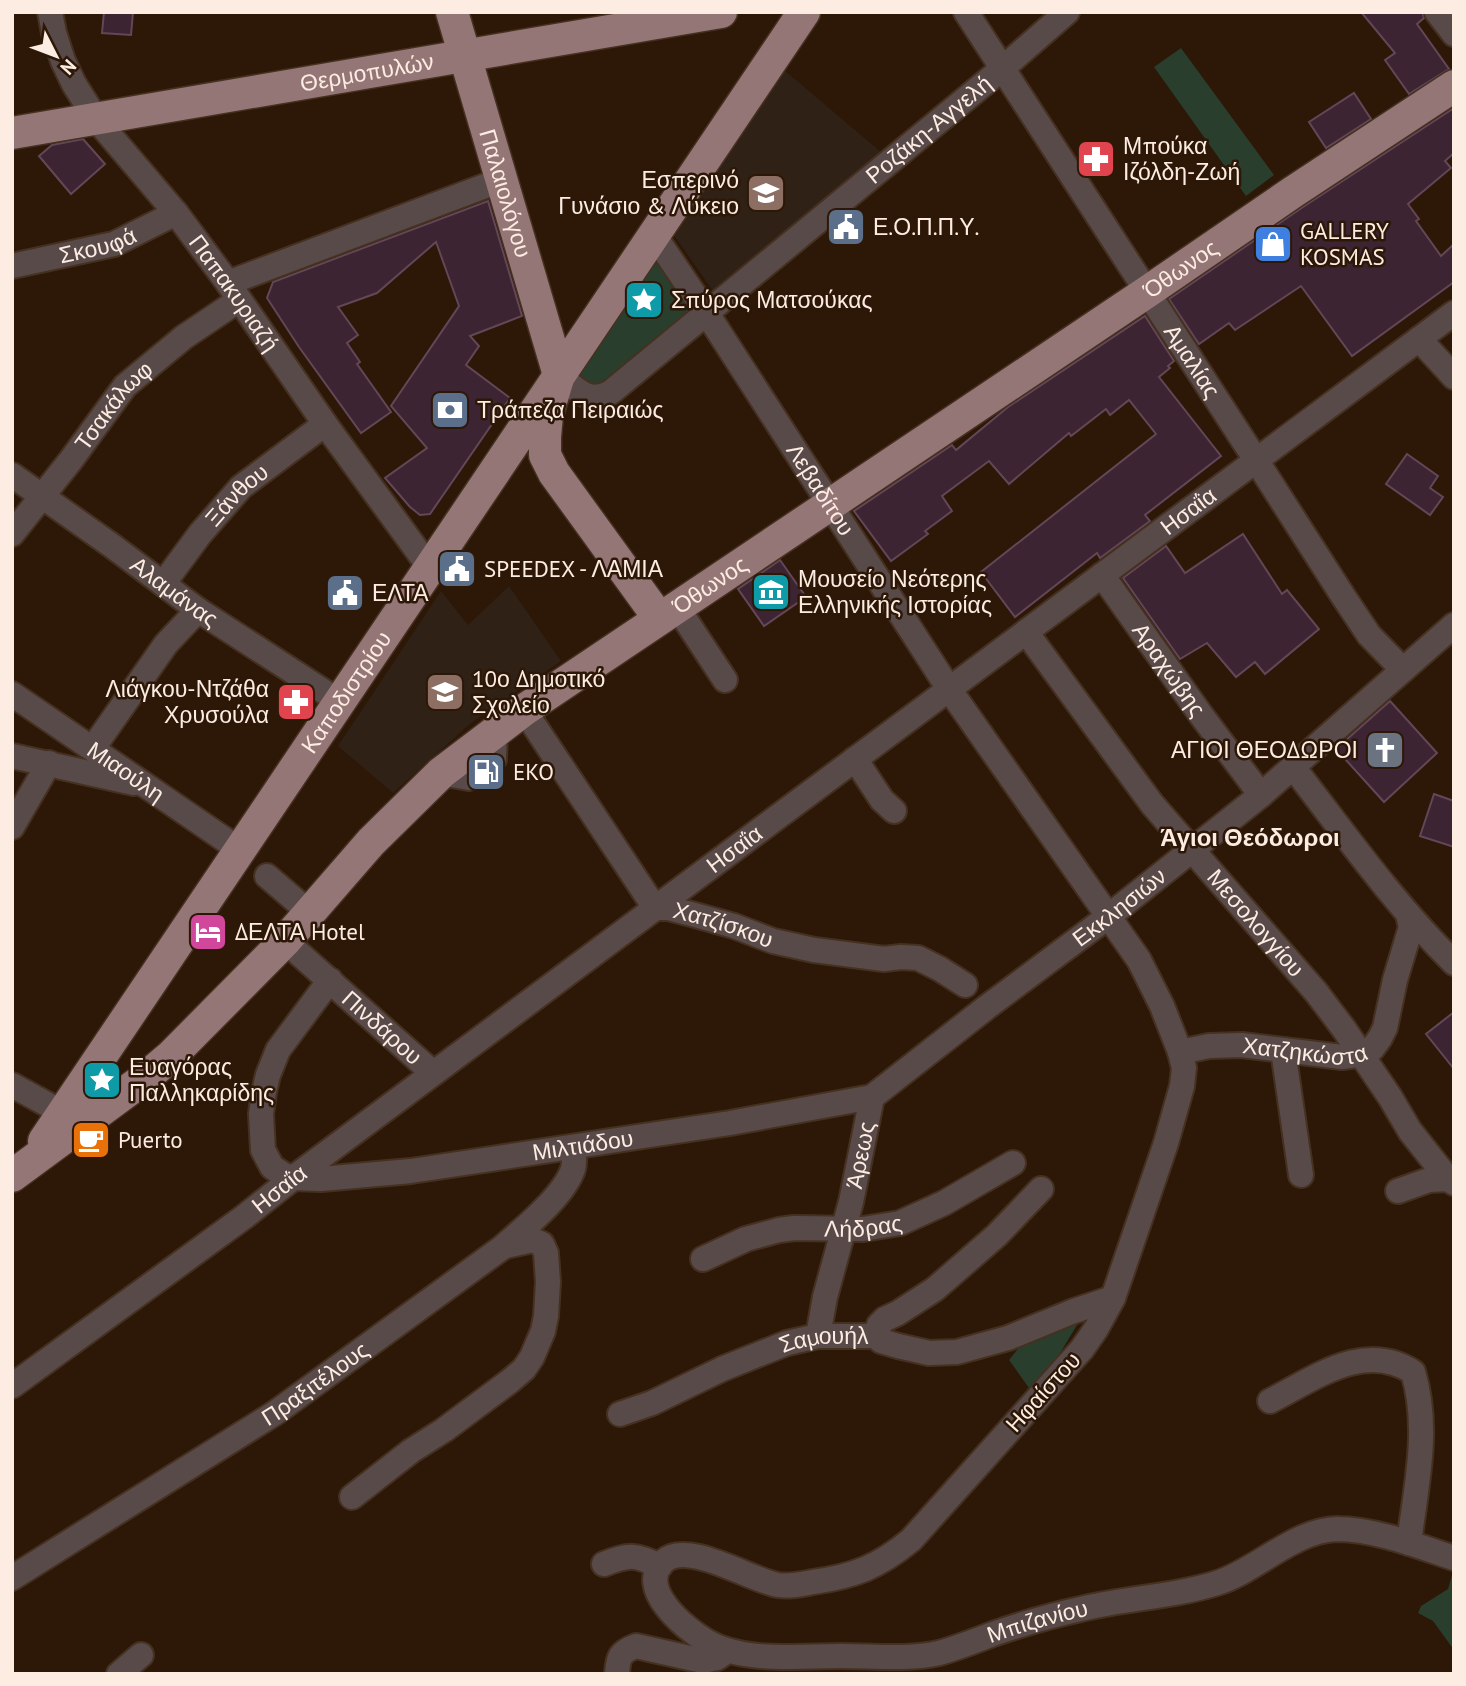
<svg xmlns="http://www.w3.org/2000/svg" width="1466" height="1686" font-family="'PT Sans',sans-serif">
<style>
.education{fill:#302116}
.green{fill:#293e2c}
.building{fill:#3d2432;stroke:#634757;stroke-width:2}
.lines{fill:none;stroke-linecap:round;stroke-linejoin:round}
.minor-casing{stroke:#463121;stroke-width:28}
.major-casing{stroke:#463121;stroke-width:35}
.minor{stroke:#594a4a;stroke-width:24}
.major{stroke:#957677;stroke-width:32}
.labels{text-anchor:middle;stroke-width:5;stroke-linejoin:round;paint-order:stroke}
.street-label{font-size:23px;fill:#fcece2;stroke:#2d1707}
.poi-label{font-size:23px;fill:#fcece2;stroke:#2d1707;text-anchor:start}
.neighbourhood-label{font-size:24px;font-weight:bold;fill:#fcece2;stroke:#2d1707}
</style>
<rect width="100%" height="100%" fill="#2d1707"/>
<g class="education">
<polygon points="784,70 881,152 713,291 673,234"/>
<polygon points="509,586 561,661 471,723 393,793 338,746 441,591 468,625"/>
</g>
<g class="green">
<polygon points="1181,48 1274,175 1246,196 1154,67"/>
<polygon points="655,261 693,312 608,388 584,387 579,372"/>
<polygon points="108,1060 122,1076 76,1109"/>
<polygon points="1086,1310 1056,1360 1029,1388 1009,1360 1025,1340"/>
<polygon points="1454,1568 1454,1650 1433,1621 1418,1613 1421,1606 1448,1589"/>
</g>
<g class="building">
<polygon points="104,12 133,12 131,35 102,33"/>
<polygon points="1361,12 1422,12 1424,18 1417,24 1449,69 1409,94 1385,60 1395,53"/>
<polygon points="1354,93 1371,119 1326,148 1309,122"/>
<polygon points="1454,108 1454,153 1445,161 1451,168 1408,204 1419,219 1416,221 1441,256 1454,244 1454,282 1352,356 1301,286 1235,330 1229,323 1199,344 1169,299 1303,207"/>
<polygon points="83,139 105,164 71,194 39,156 52,145"/>
<polygon points="488,201 522,316 470,336 479,346 466,365 510,398 430,514 420,515 410,507 385,478 427,448 391,406 459,306 436,242 377,293 338,307 358,335 347,343 360,362 357,364 391,412 361,433 299,347 267,298 273,282"/>
<polygon points="1145,316 1174,361 1168,366 1170,368 1159,377 1221,456 1145,515 1150,521 1100,558 1097,553 1015,617 981,572 1156,434 1129,400 1110,415 1106,409 1071,436 1069,433 1009,484 989,461 942,496 952,511 925,531 928,534 891,561 854,511 952,445 956,450 1008,407"/>
<polygon points="1407,454 1438,476 1430,488 1443,497 1430,515 1386,484"/>
<polygon points="1243,534 1282,594 1287,590 1319,629 1265,674 1255,662 1236,677 1207,643 1180,659 1123,578 1166,546 1185,573"/>
<polygon points="780,560 806,597 764,626 738,589"/>
<polygon points="1390,701 1437,753 1384,802 1336,749"/>
<polygon points="1434,794 1454,801 1454,847 1420,836"/>
<polygon points="1454,1012 1454,1069 1426,1034"/>
</g>
<g class="lines">
<g class="minor-casing">
<g id="minor">
<path id="s1" d="M50,12L54,33L63,61L74,84L96,119L176,213L228,283L325,424L430,568"/>
<path id="s2" d="M966,12L1256,460L1343,596L1369,635L1403,670"/>
<polyline points="1437,12 1454,34"/>
<path id="s3" d="M654,235L706,312L949,689L1139,960L1162,1006L1180,1052L1184,1068L1182,1086L1166,1143L1113,1298L1096,1329L1082,1349L911,1540C878,1567 855,1576 813,1582C802,1584 790,1587 778,1585C750,1580 688,1540 664,1561C635,1587 684,1628 706,1641C743,1663 799,1656 841,1656C873,1656 907,1660 939,1653C957,1648 975,1641 993,1634C1022,1624 1052,1615 1081,1609C1126,1598 1173,1597 1217,1583C1256,1571 1294,1530 1337,1529C1375,1529 1418,1546 1454,1558"/>
<path id="s4" d="M12,266L114,244L176,213"/>
<polyline points="228,283 501,180"/>
<polyline points="1419,339 1454,377"/>
<path id="s5" d="M559,375C575,389 590,405 611,392L1003,68L1067,12"/>
<path id="s6" d="M12,475L111,545L198,610L340,702"/>
<path id="s7" d="M12,534L71,460L125,386L184,337L239,300"/>
<path id="s8" d="M1102,575L1201,715L1261,795"/>
<path id="s9" d="M163,584L200,534L241,487L325,424"/>
<polyline points="677,607 725,680"/>
<path id="s10" d="M1026,632L1152,804L1316,992L1344,1029L1390,1097L1410,1131L1448,1179L1454,1183"/>
<path id="s11" d="M12,694L240,850"/>
<path id="s12" d="M524,710L655,908H668L695,915L734,926L773,941L814,950L884,959L901,957L918,958L940,969L965,985"/>
<polyline points="93,748 166,644 198,610"/>
<polyline points="12,756 134,783"/>
<polyline points="855,759 882,800 894,811"/>
<path d="M1293,767C1345,834 1394,904 1454,963"/>
<polyline points="441,773 469,778 494,759 495,732"/>
<polyline points="12,827 49,763"/>
<polyline points="267,876 310,913"/>
<path id="s13" d="M285,941L433,1073"/>
<path id="s14" d="M330,980L278,1050L268,1075L264,1092L261,1114L263,1150L272,1167L284,1175L293,1178L321,1179L411,1171L730,1123L872,1097L987,1007L1109,916L1261,795L1454,625"/>
<polyline points="1283,1050 1301,1175"/>
<path id="s15" d="M1180,1052L1209,1046L1242,1045L1342,1057L1357,1055L1372,1049L1380,1038L1385,1028L1395,980L1411,927L1408,914"/>
<polyline points="12,1085 63,1113"/>
<polyline points="1398,1191 1429,1180 1448,1179"/>
<path id="s16" d="M703,1259L746,1239L779,1230L794,1228L863,1229L900,1223L944,1203L1013,1163"/>
<path id="s17" d="M818,1336L825,1297L851,1202L872,1097"/>
<polyline points="876,1336 879,1325 885,1319 898,1313 935,1289 997,1235 1041,1189"/>
<path id="s18" d="M12,1386L244,1217L293,1178L1454,313"/>
<path d="M1270,1401C1314,1379 1364,1340 1413,1372C1430,1428 1416,1486 1409,1543"/>
<path id="s19" d="M620,1414L652,1403L722,1369L787,1343L818,1336H876L881,1341L898,1346L929,1353L957,1352L1008,1338L1074,1311L1113,1298"/>
<polyline points="352,1497 411,1451 444,1430 510,1381 524,1369 532,1357 543,1331 546,1316 548,1282 546,1253 542,1244 533,1240 505,1246"/>
<path d="M604,1564C630,1554 634,1554 660,1566"/>
<path id="s20" d="M12,1578L275,1413L503,1247C524,1228 564,1196 573,1169C575,1162 574,1154 573,1147"/>
<polyline points="119,1674 141,1655"/>
<path d="M617,1674C618,1657 620,1652 636,1646L703,1661L717,1658L727,1651"/>
</g>
</g>
<g class="major-casing">
<g id="major">
<path id="s21" d="M452,12L559,375L547,415L545,437V455L554,473L659,618"/>
<path id="s22" d="M12,133L721,12"/>
<path id="s23" d="M44,1141L804,12"/>
<path id="s24" d="M12,1176L145,1078L171,1056L285,941L371,842L441,773L524,710L1147,292L1293,192L1454,86"/>
</g>
</g>
<use href="#minor" class="minor"/>
<use href="#major" class="major"/>
</g>
<defs>
<g id="pharmacy-square" transform="scale(2.0125)"><rect x="-9" y="-9" width="18" height="18" rx="4" fill="#e0444e" stroke="#2d1707"/><path d="M-2-6h4v4h4v4h-4v4h-4v-4h-4v-4h4Z" fill="#fff"/></g>
<g id="school-square" transform="scale(2.0125)"><rect x="-9" y="-9" width="18" height="18" rx="4" fill="#8d6e63" stroke="#2d1707"/><path d="M0-5L7-2L0 1L-7-2ZM-4 1L0 2.5L4 1V4Q0 6-4 4Z" fill="#fff"/></g>
<g id="civic-square" transform="scale(2.0125)"><rect x="-9" y="-9" width="18" height="18" rx="4" fill="#5c6f8a" stroke="#2d1707"/><path d="M-.6-6.5H3V-4.5H.6V-3L4-1V1h2V6H-6V1h2V-1L-.6-3ZM-1.2 2.5V6h2.4V2.5Z" fill="#fff"/></g>
<g id="shop-square" transform="scale(2.0125)"><rect x="-9" y="-9" width="18" height="18" rx="4" fill="#3f7fe0" stroke="#2d1707"/><path d="M-5-2.5h2.3a2.7 3.5 0 0 1 5.4 0H5L5.5 6h-11ZM-1.5-2.5h3a1.5 2.3 0 0 0-3 0Z" fill="#fff"/></g>
<g id="sight-square" transform="scale(2.0125)"><rect x="-9" y="-9" width="18" height="18" rx="4" fill="#0f9aa8" stroke="#2d1707"/><path d="M0-6L1.8-2.2L6-1.7L2.9 1.2L3.7 5.4L0 3.3L-3.7 5.4L-2.9 1.2L-6-1.7L-1.8-2.2Z" fill="#fff"/></g>
<g id="bank-square" transform="scale(2.0125)"><rect x="-9" y="-9" width="18" height="18" rx="4" fill="#5c6f8a" stroke="#2d1707"/><path d="M-6-4H6V4H-6ZM0-2.3a2.3 2.3 0 1 0 0 4.6a2.3 2.3 0 1 0 0-4.6Z" fill="#fff"/></g>
<g id="museum-square" transform="scale(2.0125)"><rect x="-9" y="-9" width="18" height="18" rx="4" fill="#0f9aa8" stroke="#2d1707"/><path d="M0-6L6-3V-2H-6V-3ZM-5-1h2V3h-2ZM-1-1h2V3h-2ZM3-1h2V3H3ZM-6 4H6V6H-6Z" fill="#fff"/></g>
<g id="church-square" transform="scale(2.0125)"><rect x="-9" y="-9" width="18" height="18" rx="4" fill="#6b7280" stroke="#2d1707"/><path d="M-1.2-6h2.4v3.5h3.3v2.4h-3.3V6h-2.4V-.1h-3.3v-2.4h3.3Z" fill="#fff"/></g>
<g id="fuel-square" transform="scale(2.0125)"><rect x="-9" y="-9" width="18" height="18" rx="4" fill="#5c6f8a" stroke="#2d1707"/><path d="M-5.5-6h7V0h2V4h1.3V-2.5L3-4.5l.8-.8L6-3V5H2.5V1h-1V6h-7ZM-4.2-4.7v3.2H.2V-4.7Z" fill="#fff"/></g>
<g id="hotel-square" transform="scale(2.0125)"><rect x="-9" y="-9" width="18" height="18" rx="4" fill="#d1479c" stroke="#2d1707"/><path d="M-6-4.5h1.5V1H6V5H4.5V3h-9V5H-6ZM-4 0a1.8 1.8 0 1 1 3.6 0ZM.5 0V-2.5h3Q6-2.5 6 0Z" fill="#fff"/></g>
<g id="cafe-square" transform="scale(2.0125)"><rect x="-9" y="-9" width="18" height="18" rx="4" fill="#e8710a" stroke="#2d1707"/><path d="M-5.5-4.5H6V0H3Q3 3.5 0 3.5H-2.5Q-5.5 3.5-5.5 0ZM3-3.2v2h1.7v-2ZM-6 4.5H4V6H-6Z" fill="#fff"/></g>
</defs>
<g fill-rule="evenodd">
<use href="#pharmacy-square" x="1096" y="159"/>
<use href="#school-square" x="766" y="193"/>
<use href="#civic-square" x="846" y="227"/>
<use href="#shop-square" x="1273" y="244"/>
<use href="#sight-square" x="644" y="300"/>
<use href="#bank-square" x="450" y="410"/>
<use href="#civic-square" x="457" y="569"/>
<use href="#museum-square" x="771" y="592"/>
<use href="#civic-square" x="345" y="593"/>
<use href="#school-square" x="445" y="692"/>
<use href="#pharmacy-square" x="296" y="702"/>
<use href="#church-square" x="1385" y="750"/>
<use href="#fuel-square" x="486" y="772"/>
<use href="#hotel-square" x="208" y="932"/>
<use href="#sight-square" x="102" y="1080"/>
<use href="#cafe-square" x="91" y="1140"/>
</g>
<g class="labels">
<g class="street-label">
<text dy="8" stroke="none"><textPath href="#s22" startOffset="360">Θερμοπυλών</textPath></text>
<text dy="8" stroke="none"><textPath href="#s5" startOffset="472">Ροζάκη-Αγγελή</textPath></text>
<text dy="8" stroke="none"><textPath href="#s21" startOffset="189">Παλαιολόγου</textPath></text>
<text dy="8" stroke="none"><textPath href="#s4" startOffset="88">Σκουφά</textPath></text>
<text dy="8" stroke="none"><textPath href="#s24" startOffset="1486">Όθωνος</textPath></text>
<text dy="8" stroke="none"><textPath href="#s1" startOffset="340">Παπακυριαζή</textPath></text>
<text dy="8" stroke="none"><textPath href="#s2" startOffset="416">Αμαλίας</textPath></text>
<text dy="8" stroke="none"><textPath href="#s7" startOffset="164">Τσακάλωφ</textPath></text>
<text dy="8" stroke="none"><textPath href="#s3" startOffset="304">Λεβαδίτου</textPath></text>
<text dy="8" stroke="none"><textPath href="#s9" startOffset="116">Ξάνθου</textPath></text>
<text dy="8" stroke="none"><textPath href="#s18" startOffset="1466">Ησαΐα</textPath></text>
<text dy="8" stroke="none"><textPath href="#s24" startOffset="919">Όθωνος</textPath></text>
<text dy="8" stroke="none"><textPath href="#s6" startOffset="200">Αλαμάνας</textPath></text>
<text dy="8" stroke="none"><textPath href="#s8" startOffset="116">Αραχώβης</textPath></text>
<text dy="8" stroke="none"><textPath href="#s23" startOffset="541">Καποδιστρίου</textPath></text>
<text dy="8" stroke="none"><textPath href="#s11" startOffset="138">Μιαούλη</textPath></text>
<text dy="8" stroke="none"><textPath href="#s18" startOffset="900">Ησαΐα</textPath></text>
<text dy="8" stroke="none"><textPath href="#s14" startOffset="1130">Εκκλησιών</textPath></text>
<text dy="8" stroke="none"><textPath href="#s10" startOffset="371">Μεσολογγίου</textPath></text>
<text dy="8" stroke="none"><textPath href="#s12" startOffset="308">Χατζίσκου</textPath></text>
<text dy="8" stroke="none"><textPath href="#s13" startOffset="130">Πινδάρου</textPath></text>
<text dy="8" stroke="none"><textPath href="#s15" startOffset="126">Χατζηκώστα</textPath></text>
<text dy="8" stroke="none"><textPath href="#s14" startOffset="525">Μιλτιάδου</textPath></text>
<text dy="8" stroke="none"><textPath href="#s17" startOffset="186">Άρεως</textPath></text>
<text dy="8" stroke="none"><textPath href="#s18" startOffset="332">Ησαΐα</textPath></text>
<text dy="8" stroke="none"><textPath href="#s16" startOffset="166">Λήδρας</textPath></text>
<text dy="8" stroke="none"><textPath href="#s19" startOffset="219">Σαμουήλ</textPath></text>
<text dy="8" stroke="none"><textPath href="#s20" startOffset="360">Πραξιτέλους</textPath></text>
<text transform="translate(1043 1392) rotate(-48)" y="8">Ηφαίστου</text>
<text dy="8" stroke="none"><textPath href="#s3" startOffset="2254">Μπιζανίου</textPath></text>
</g>
<g class="poi-label">
<text x="1123" y="154">Μπούκα<tspan x="1123" dy="26">Ιζόλδη-Ζωή</tspan></text>
<text x="739" y="188" text-anchor="end">Εσπερινό<tspan x="739" dy="26">Γυνάσιο &amp; Λύκειο</tspan></text>
<text x="873" y="235">Ε.Ο.Π.Π.Υ.</text>
<text x="1300" y="239">GALLERY<tspan x="1300" dy="26">KOSMAS</tspan></text>
<text x="671" y="308">Σπύρος Ματσούκας</text>
<text x="477" y="418">Τράπεζα Πειραιώς</text>
<text x="484" y="577">SPEEDEX - ΛΑΜΙΑ</text>
<text x="798" y="587">Μουσείο Νεότερης<tspan x="798" dy="26">Ελληνικής Ιστορίας</tspan></text>
<text x="372" y="601">ΕΛΤΑ</text>
<text x="472" y="687">10ο Δημοτικό<tspan x="472" dy="26">Σχολείο</tspan></text>
<text x="269" y="697" text-anchor="end">Λιάγκου-Ντζάθα<tspan x="269" dy="26">Χρυσούλα</tspan></text>
<text x="1358" y="758" text-anchor="end">ΑΓΙΟΙ ΘΕΟΔΩΡΟΙ</text>
<text x="513" y="780">EKO</text>
<text x="235" y="940">ΔΕΛΤΑ Hotel</text>
<text x="129" y="1075">Ευαγόρας<tspan x="129" dy="26">Παλληκαρίδης</tspan></text>
<text x="118" y="1148">Puerto</text>
</g>
<g class="neighbourhood-label">
<text x="1250" y="846">Άγιοι Θεόδωροι</text>
</g>
</g>
<rect width="1466" height="1686" fill="none" stroke="#fcece2" stroke-width="28"/>
<g transform="translate(56 56) rotate(132)" stroke="#2d1707" stroke-width="5" paint-order="stroke">
<path d="M0-5L12 26L0 18L-12 26Z" fill="#fcece2"/>
<text y="-10" font-size="19" font-weight="bold" text-anchor="middle" fill="#fcece2">N</text>
</g>
</svg>
